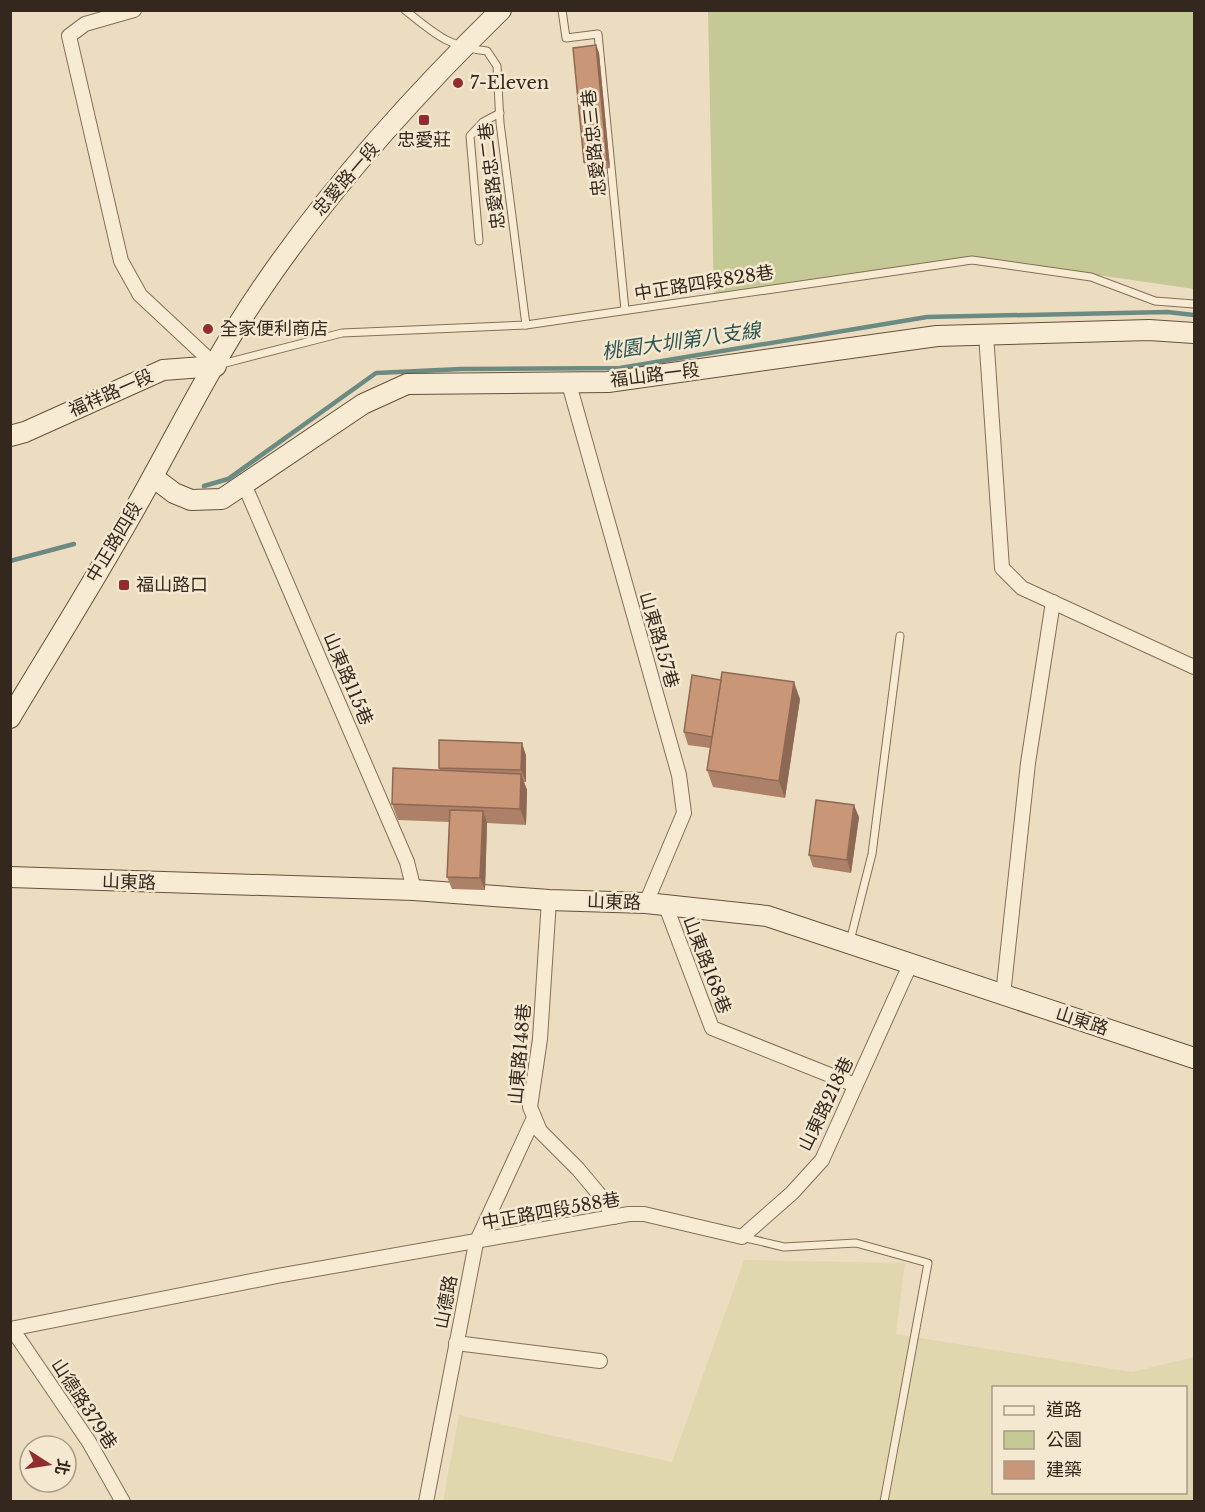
<svg xmlns="http://www.w3.org/2000/svg" width="1205" height="1512" font-family="'Libre Baskerville','Noto Sans TC',serif">
<style>
.farmland{fill:#e1d7ae;fill-rule:evenodd}
.green{fill:#c5c995}
.lines{fill:none;stroke-linecap:round;stroke-linejoin:round}
.stream{stroke:#6b8b82;stroke-width:4.5}
.lane-casing{stroke:#846e59;stroke-width:9}
.street-casing{stroke:#846e59;stroke-width:16}
.secondary-casing{stroke:#66503c;stroke-width:22}
.lane{stroke:#f7ebd3;stroke-width:7}
.street{stroke:#f7ebd3;stroke-width:14}
.secondary{stroke:#f7ebd3;stroke-width:20}
.wall{fill:#ad8167}
.shaded-wall{fill:#8d6954}
.building{fill:#c99678;stroke:#8d6954;stroke-width:1.5}
.poi-dot{fill:#912c30;stroke:#f4e8d0;stroke-width:2}
.labels{text-anchor:middle;stroke-width:5;stroke-linejoin:round;paint-order:stroke}
.poi-label{font-size:18px;fill:#34271d;stroke:#f4e8d0;text-anchor:start}
.street-label{font-size:18px;fill:#34271d;stroke:#f4e8d0}
.water-label{font-size:20px;font-style:italic;fill:#2d5450;stroke:#f4e8d0}
</style>
<rect width="100%" height="100%" fill="#ecddc0"/>
<path class="farmland" d="M744,1260L905,1263L896,1334L1132,1372L1194,1357V1501L443,1502L459,1415L672,1462ZM994,1388H1186V1492H994Z"/>
<polygon class="green" points="708,11 1194,11 1194,289 1000,261 961,260 714,298"/>
<g class="lines">
<g class="stream">
<polyline points="204,486 228,479 376,373 461,369 620,368 927,317 1167,312 1194,315"/>
<polyline points="10,561 74,544"/>
</g>
<g class="lane-casing">
<g id="lane">
<path d="M405,10C435,34 448,47 487,51L497,66L500,123L526,325"/>
<polyline points="562,10 566,38 598,34 625,310"/>
<polyline points="479,241 470,136 483,122 500,113"/>
<polyline points="218,365 342,333 526,325 972,260 1091,277 1155,301 1194,304"/>
<polyline points="850,941 872,854 900,636"/>
<polyline points="742,1237 784,1247 856,1243 928,1263 884,1502"/>
</g>
</g>
<g class="street-casing">
<g id="street">
<polyline points="134,10 85,24 69,36 121,261 140,295 216,366"/>
<polyline points="986,334 1002,568 1022,588 1194,667"/>
<polyline points="569,384 679,775 684,813 646,903"/>
<polyline points="244,484 407,862 414,890"/>
<polyline points="549,900 540,1039 530,1107 540,1131 578,1169 603,1199 614,1217"/>
<polyline points="665,904 712,1028 855,1085"/>
<polyline points="1003,995 1028,763 1053,602"/>
<polyline points="10,1329 277,1276 629,1214 644,1214 742,1237 792,1193 822,1160 910,965"/>
<polyline points="12,1329 89,1442 123,1502"/>
<polyline points="456,1343 600,1361"/>
<polyline points="426,1502 476,1243 533,1120"/>
</g>
</g>
<g class="secondary-casing">
<g id="secondary">
<polyline points="10,436 25,432 163,370 216,366"/>
<polyline points="153,477 174,493 191,500 222,499 363,404 407,384 608,382 937,336 1149,330 1194,333"/>
<path d="M10,718C58,638 109,558 153,476C187,414 222,346 262,288C330,188 414,95 501,10"/>
<polyline points="10,877 414,890 549,900 646,903 767,916 1194,1058"/>
</g>
</g>
<use href="#lane" class="lane"/>
<use href="#street" class="street"/>
<use href="#secondary" class="secondary"/>
</g>
<g class="wall">
<polygon points="596,45 599,53 610,168 587,171 584,162"/>
<polygon points="800,699 785,798 713,787 707,770 710,748 688,745 684,732"/>
<polygon points="526,755 526,782 524,782 527,790 526,825 487,823 485,890 452,889 447,877 449,822 398,820 392,804 440,770 439,768"/>
<polygon points="859,817 851,873 813,867 809,855"/>
</g>
<g class="shaded-wall">
<polygon points="596,45 599,53 610,168 607,160"/>
<polygon points="794,682 800,699 785,798 779,781"/>
<polygon points="522,743 526,755 526,782 521,770"/>
<polygon points="521,774 527,790 526,825 520,809"/>
<polygon points="854,805 859,817 851,873 847,860"/>
<polygon points="483,811 487,823 485,890 480,878"/>
</g>
<g class="building">
<polygon points="596,45 607,160 584,162 573,48"/>
<polygon points="722,672 794,682 779,781 707,770"/>
<polygon points="692,675 721,680 712,737 684,732"/>
<polygon points="439,740 522,743 521,770 439,768"/>
<polygon points="393,768 521,774 520,809 392,804"/>
<polygon points="816,800 854,805 847,860 809,855"/>
<polygon points="450,810 483,811 480,878 447,877"/>
</g>
<g class="poi-dot">
<circle cx="458" cy="83" r="6"/>
<rect x="418" y="114" width="12" height="12" rx="3"/>
<circle cx="208" cy="329" r="6"/>
<rect x="118" y="579" width="12" height="12" rx="3"/>
</g>
<g class="labels">
<g class="poi-label">
<text x="470" y="89">7-Eleven</text>
<text x="424" y="146" text-anchor="middle">忠愛莊</text>
<text x="220" y="335">全家便利商店</text>
<text x="136" y="591">福山路口</text>
</g>
<g class="street-label">
<text transform="translate(594 143) rotate(-96)" y="6">忠愛路忠三巷</text>
<text transform="translate(492 176) rotate(-97)" y="6">忠愛路忠二巷</text>
<text transform="translate(346 179) rotate(-49)" y="6">忠愛路一段</text>
<text transform="translate(704 283) rotate(-9)" y="6">中正路四段828巷</text>
<text transform="translate(655 375) rotate(-7)" y="6">福山路一段</text>
<text transform="translate(111 393) rotate(-24)" y="6">福祥路一段</text>
<text transform="translate(114 542) rotate(-59)" y="6">中正路四段</text>
<text transform="translate(659 640) rotate(74)" y="6">山東路157巷</text>
<text transform="translate(348 679) rotate(67)" y="6">山東路115巷</text>
<text transform="translate(129 882) rotate(2)" y="6">山東路</text>
<text transform="translate(614 902) rotate(2)" y="6">山東路</text>
<text transform="translate(707 965) rotate(69)" y="6">山東路168巷</text>
<text transform="translate(1082 1021) rotate(18)" y="6">山東路</text>
<text transform="translate(520 1054) rotate(-85)" y="6">山東路148巷</text>
<text transform="translate(826 1104) rotate(-64)" y="6">山東路218巷</text>
<text transform="translate(551 1211) rotate(-10)" y="6">中正路四段588巷</text>
<text transform="translate(446 1302) rotate(-79)" y="6">山德路</text>
<text transform="translate(84 1404) rotate(57)" y="6">山德路379巷</text>
</g>
<g class="water-label">
<text transform="translate(681 341) rotate(-8)" y="7">桃園大圳第八支線</text>
</g>
</g>
<rect width="1205" height="1512" fill="none" stroke="#34271d" stroke-width="24"/>
<rect x="992" y="1386" width="195" height="108" fill="#f4e8d0" stroke="#a79b88" stroke-width="1.5"/>
<rect x="1004" y="1406" width="30" height="9" fill="#f7ebd3" stroke="#a79b88" stroke-width="1.5"/>
<text x="1046" y="1416" font-size="18" fill="#34271d">道路</text>
<rect x="1004" y="1431" width="30" height="18" fill="#c5c995" stroke="#a79b88" stroke-width="1.5"/>
<text x="1046" y="1446" font-size="18" fill="#34271d">公園</text>
<rect x="1004" y="1461" width="30" height="18" fill="#c99678" stroke="#a79b88" stroke-width="1.5"/>
<text x="1046" y="1476" font-size="18" fill="#34271d">建築</text>
<g transform="translate(48 1464) rotate(102)"><circle r="28" fill="#f4e8d0" stroke="#a79b88" stroke-width="1.5"/>
<path d="M0-4.5L10 22L0 15L-10 22Z" fill="#912c30"/>
<text y="-9" font-size="16" font-weight="bold" text-anchor="middle" fill="#34271d">北</text>
</g>
</svg>
